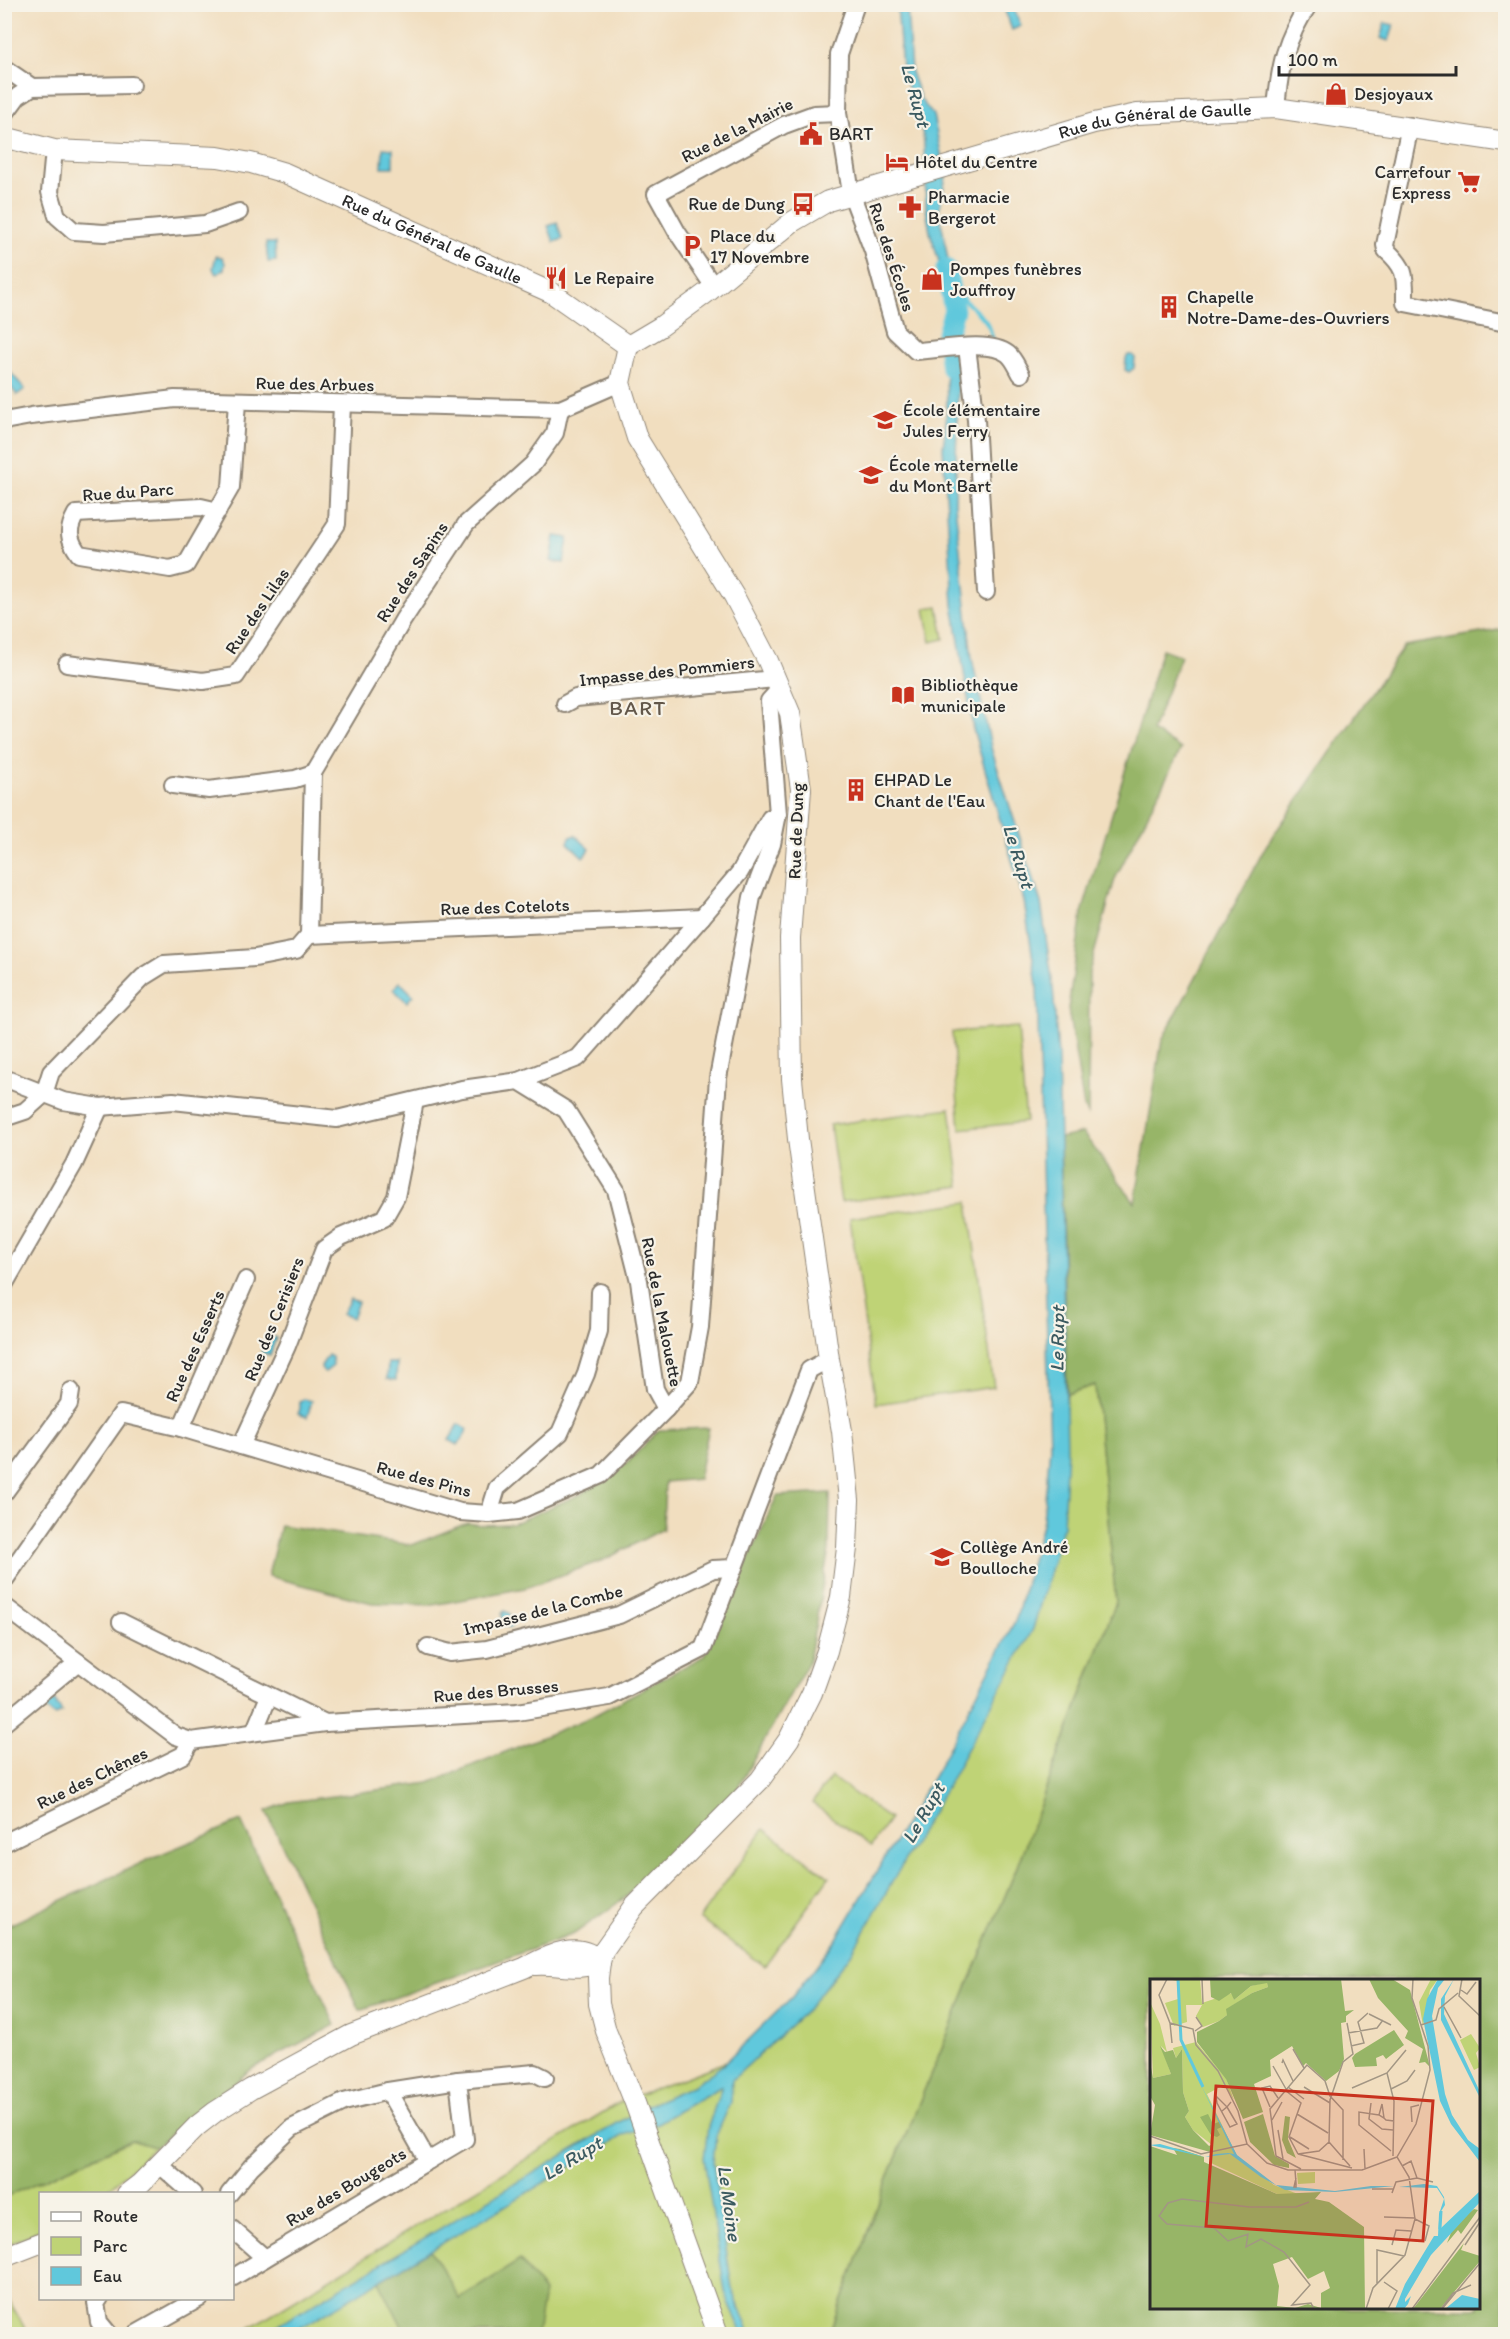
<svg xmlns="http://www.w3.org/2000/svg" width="1510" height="2339" font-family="Itim,sans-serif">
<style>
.green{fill:#bfd376;stroke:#757f50;stroke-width:1.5}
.forest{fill:#97b567;stroke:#617049;stroke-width:1.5;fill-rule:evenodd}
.water{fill:#60c8dc;stroke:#467a84;stroke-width:1.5}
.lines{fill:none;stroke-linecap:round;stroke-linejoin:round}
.stream{stroke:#60c8dc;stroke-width:4}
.river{stroke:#60c8dc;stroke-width:21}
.minor-casing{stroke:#8e8475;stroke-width:20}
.major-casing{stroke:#8e8475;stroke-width:22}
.minor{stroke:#fff;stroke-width:16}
.major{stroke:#fff;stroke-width:20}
.labels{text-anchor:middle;stroke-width:4.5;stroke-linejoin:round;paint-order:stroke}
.poi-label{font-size:18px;fill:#2b2b2b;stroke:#f7f3e8;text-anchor:start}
.street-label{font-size:18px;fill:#2b2b2b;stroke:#f7f3e8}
.water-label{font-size:20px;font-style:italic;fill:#3b5a60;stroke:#f7f3e8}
.quarter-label{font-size:21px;letter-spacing:1.5px;fill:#62574a;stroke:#f7f3e8}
.inset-river{fill:none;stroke:#60c8dc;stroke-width:3}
.inset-road{fill:none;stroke:#a29684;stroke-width:1.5}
.view{fill:#c8321e;fill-opacity:0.15;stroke:#c8321e;stroke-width:3}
.inset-edge{fill:none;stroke:#2b2b2b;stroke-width:3}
</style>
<rect width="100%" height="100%" fill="#f7f3e8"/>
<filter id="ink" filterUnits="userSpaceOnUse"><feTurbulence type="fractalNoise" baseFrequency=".0167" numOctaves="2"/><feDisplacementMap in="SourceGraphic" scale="12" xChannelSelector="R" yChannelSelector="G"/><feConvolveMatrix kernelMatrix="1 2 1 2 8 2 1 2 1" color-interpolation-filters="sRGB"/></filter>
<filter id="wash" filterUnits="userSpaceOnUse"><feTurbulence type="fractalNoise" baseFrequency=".008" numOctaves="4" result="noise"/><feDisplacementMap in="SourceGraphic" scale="24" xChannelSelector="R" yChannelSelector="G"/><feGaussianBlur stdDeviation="1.35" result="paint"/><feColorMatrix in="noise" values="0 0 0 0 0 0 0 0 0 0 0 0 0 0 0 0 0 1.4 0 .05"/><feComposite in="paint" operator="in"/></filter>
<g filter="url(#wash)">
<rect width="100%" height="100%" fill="#f1debf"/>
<g class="green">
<polygon points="938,606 944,639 931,642 925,608"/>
<polygon points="1018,1027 1026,1122 960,1129 952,1032"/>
<polygon points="950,1108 960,1186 841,1202 830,1125"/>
<polygon points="968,1202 994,1387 876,1404 850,1218"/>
<polygon points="1095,1385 1116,1601 1015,1872 892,2168 829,2334 789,2326 766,2334 239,2334 620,2102 736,2058 845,1949 1019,1642 1060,1519 1067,1394"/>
<polygon points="831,1777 890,1819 871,1846 812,1803"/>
<polygon points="764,1829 829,1877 765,1966 699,1919"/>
<polygon points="132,2140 155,2147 104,2193 40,2194 40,2230 5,2246 4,2197"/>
<polygon points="4,2293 5,2293 28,2334 5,2334"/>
</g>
<g class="forest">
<path d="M1505,629V2334H829L892,2168L1015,1872L1116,1602L1095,1385L1067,1394L1060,1138L1083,1133L1135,1203L1162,1040L1266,846L1404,646ZM1152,1980H1478V2308H1152Z"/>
<polygon points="1162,649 1181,656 1152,731 1181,749 1115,879 1089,972 1088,1116 1084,1107 1068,1009 1082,913"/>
<polygon points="709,1428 698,1479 665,1482 663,1529 606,1559 525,1588 433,1605 372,1603 268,1576 280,1525 412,1545 467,1523 481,1525 512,1524 581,1494 625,1465 659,1430"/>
<polygon points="830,1493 829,1549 809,1661 736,1791 626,1897 574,1934 360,2010 266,1811 289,1802 429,1783 591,1717 704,1656 777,1496"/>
<polygon points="241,1821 335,2025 253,2068 155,2147 131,2140 5,2197 5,1927 154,1857"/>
<polygon points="431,2250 460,2299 520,2260 544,2292 537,2334 406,2334 379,2281"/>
</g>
<g class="water">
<polygon points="897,5 907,5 911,72 921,100 933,115 946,177 939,209 948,260 958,296 946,299 944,278 930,232 926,209 924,141 916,104 906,83 902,69"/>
<polygon points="1014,8 1021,26 1012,30 1005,11"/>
<polygon points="1385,23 1394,25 1389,41 1380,38"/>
<polygon points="383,148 393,149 393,167 382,167"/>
<polygon points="557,223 563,239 554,242 548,226"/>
<polygon points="266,243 275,243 276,261 268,262"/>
<polygon points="216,256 222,257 225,263 224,269 218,274 215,273 213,268"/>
<path d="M943,353L954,355L958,382L955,505L972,659L992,751L1041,903L1053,987L1058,1056L1067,1449L1063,1526L1033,1629L946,1788L851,1954L805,2012L732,2080L731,2102L716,2136L713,2162L732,2288L750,2334H742L725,2292L704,2158L708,2127L722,2086L654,2125L624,2135L290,2334H263L646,2106L694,2085L724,2064L792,1997L836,1940L937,1770L1016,1619L1043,1520L1050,1447L1037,985L1024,901L973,729L953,604L943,447C948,416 948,384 943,353Z"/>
<polygon points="1128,355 1133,355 1135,358 1134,368 1129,372 1125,370 1126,358"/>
<polygon points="11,373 25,389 17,395 5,380 5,376"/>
<polygon points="555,536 568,538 564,563 551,561"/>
<polygon points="575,835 590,849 583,857 568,843 570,837"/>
<polygon points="400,982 413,995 407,1002 393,989"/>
<polygon points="350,1299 358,1302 352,1318 342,1314"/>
<polygon points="267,1335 276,1338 270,1355 261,1352"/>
<polygon points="328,1355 332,1357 333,1366 325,1372 322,1370 321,1366"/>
<polygon points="388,1363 397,1363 396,1380 387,1379"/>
<polygon points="304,1399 312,1401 307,1417 298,1414 300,1409 300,1402"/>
<polygon points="459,1424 468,1429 458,1445 449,1440"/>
<polygon points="504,1611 509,1613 514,1622 510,1628 503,1625 502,1614"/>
<polygon points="54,1700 62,1712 55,1716 43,1707"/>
</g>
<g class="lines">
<polyline class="stream" points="952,288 985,320 990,329 993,342"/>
<polyline class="river" points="946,269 954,310 947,334 951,368"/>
</g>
</g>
<g filter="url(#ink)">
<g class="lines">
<g class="minor-casing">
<g id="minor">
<path d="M856,4L839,54L838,113L851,193L873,251L895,331L916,351C939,350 990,339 1008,354C1014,359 1017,367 1021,374"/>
<polyline points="4,68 32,87"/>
<path d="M1276,108C1280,65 1285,40 1309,4"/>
<polyline points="4,115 18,96 32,87 132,85"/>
<path d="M1410,126L1385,245L1386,250C1407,269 1405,276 1405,303L1506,323"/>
<polyline points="54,150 50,192 57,216 74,231 104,233 205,224 239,212"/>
<polyline points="714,287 677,232 656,194 784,125 814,114 838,113"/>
<polyline points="967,347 976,420 986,592"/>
<polyline points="4,421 31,416 175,399 560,409 620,383"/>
<path d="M218,511L201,507L76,514C67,530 68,539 79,554L170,569L186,565L231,487L237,402"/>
<polyline points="67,664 203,681 236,676 337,524 342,404"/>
<polyline points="565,704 576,698 775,679"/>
<polyline points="173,785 209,790 295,779 313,773 403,620 466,524 533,464 555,433 560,409"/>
<polyline points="309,935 702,917"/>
<polyline points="309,935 313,773"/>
<polyline points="4,1078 63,1101 100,1107 173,1101 337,1119 462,1089 519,1081 566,1110 616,1190 639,1281 655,1389 666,1409 690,1382 700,1327 718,1078 752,897 772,844 778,814 769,701 779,690"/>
<polyline points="519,1081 578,1058 702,917 740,872 770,818 777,815"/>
<polyline points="4,1118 25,1111 44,1094 51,1072 143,977 164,964 255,958 296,950 309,935"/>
<polyline points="4,1285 74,1164 100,1107"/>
<polyline points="181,1428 246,1280"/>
<polyline points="241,1446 287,1346 324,1249 341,1237 384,1218 396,1197 415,1101"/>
<polyline points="4,1493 69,1404 71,1391"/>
<polyline points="489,1514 497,1488 560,1433 586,1374 599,1331 600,1292"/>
<polyline points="4,1581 121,1414 181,1428 460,1512 489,1514 518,1511 601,1475 666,1409"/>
<polyline points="4,1606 176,1736 191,1741 325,1723 517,1712 609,1697 703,1649 809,1370 829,1359"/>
<polyline points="121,1622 325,1723"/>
<polyline points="428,1647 450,1653 487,1649 619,1615 713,1569 733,1568"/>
<polyline points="4,1723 78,1662"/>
<polyline points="254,1732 269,1696"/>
<polyline points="4,1843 183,1755 191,1741"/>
<polyline points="388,2091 458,2080"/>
<polyline points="428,2161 465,2139 458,2080 535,2073 545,2078"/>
<polyline points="159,2164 193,2194"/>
<polyline points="229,2194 251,2167 292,2128 344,2102 388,2091 428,2161 232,2278"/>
<polyline points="232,2229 265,2258"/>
<polyline points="100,2298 96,2303 99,2322 109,2334"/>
<polyline points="136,2334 200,2298"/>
</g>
</g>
<g class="major-casing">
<g id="major">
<path id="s1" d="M4,137L54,150L218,157L251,163L285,173L552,293L628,346L660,327L709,291L792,222L828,201L1094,123L1137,114L1276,108L1506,142"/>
<polyline points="628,346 620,383 637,438 734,596 768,661 790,713 801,789 790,938 792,1079 798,1139 829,1359 842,1431 849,1500 847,1548 841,1597 827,1651 812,1693 789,1739 760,1780 634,1907 603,1951 600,1962 598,1978 599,2004 606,2031 635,2103 718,2334"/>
<path d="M535,1965C558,1963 578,1972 600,1962"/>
<path d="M127,2194L140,2184L197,2126L215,2112L251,2089L351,2035L524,1968C547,1956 579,1938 600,1962"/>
<polyline points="4,2257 40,2243"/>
</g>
</g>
<use href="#minor" class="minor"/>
<use href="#major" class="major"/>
</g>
</g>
<defs>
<g id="shop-bare" transform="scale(1.8)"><path d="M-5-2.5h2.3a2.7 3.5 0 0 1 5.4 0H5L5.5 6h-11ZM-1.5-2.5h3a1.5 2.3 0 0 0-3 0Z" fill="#c8321e" stroke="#f7f3e8" stroke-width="2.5" paint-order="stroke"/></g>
<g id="civic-bare" transform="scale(1.8)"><path d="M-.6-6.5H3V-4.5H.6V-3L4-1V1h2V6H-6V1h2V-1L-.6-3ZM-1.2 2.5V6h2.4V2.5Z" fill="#c8321e" stroke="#f7f3e8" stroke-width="2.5" paint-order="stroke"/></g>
<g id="hotel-bare" transform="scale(1.8)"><path d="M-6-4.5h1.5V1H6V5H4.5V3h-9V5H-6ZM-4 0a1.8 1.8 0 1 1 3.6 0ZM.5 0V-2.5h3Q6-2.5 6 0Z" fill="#c8321e" stroke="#f7f3e8" stroke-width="2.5" paint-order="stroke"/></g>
<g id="supermarket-bare" transform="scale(1.8)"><path d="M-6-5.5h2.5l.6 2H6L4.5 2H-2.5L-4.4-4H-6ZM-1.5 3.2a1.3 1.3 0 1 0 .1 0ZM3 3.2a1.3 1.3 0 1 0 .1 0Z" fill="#c8321e" stroke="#f7f3e8" stroke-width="2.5" paint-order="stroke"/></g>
<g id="bus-bare" transform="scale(1.8)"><path d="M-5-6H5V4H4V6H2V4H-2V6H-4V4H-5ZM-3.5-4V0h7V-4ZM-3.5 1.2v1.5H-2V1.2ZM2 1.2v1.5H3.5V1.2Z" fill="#c8321e" stroke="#f7f3e8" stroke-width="2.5" paint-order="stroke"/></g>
<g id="pharmacy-bare" transform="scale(1.8)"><path d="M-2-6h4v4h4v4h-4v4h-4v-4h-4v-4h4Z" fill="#c8321e" stroke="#f7f3e8" stroke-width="2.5" paint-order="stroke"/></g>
<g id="parking-bare" transform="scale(1.8)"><path d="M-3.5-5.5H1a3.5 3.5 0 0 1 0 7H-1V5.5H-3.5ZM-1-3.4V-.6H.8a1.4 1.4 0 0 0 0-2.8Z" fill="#c8321e" stroke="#f7f3e8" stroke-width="2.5" paint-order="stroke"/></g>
<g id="restaurant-bare" transform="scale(1.8)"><path d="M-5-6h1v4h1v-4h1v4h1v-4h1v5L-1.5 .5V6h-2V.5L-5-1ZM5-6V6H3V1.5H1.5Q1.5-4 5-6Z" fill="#c8321e" stroke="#f7f3e8" stroke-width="2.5" paint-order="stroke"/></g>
<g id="building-bare" transform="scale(1.8)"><path d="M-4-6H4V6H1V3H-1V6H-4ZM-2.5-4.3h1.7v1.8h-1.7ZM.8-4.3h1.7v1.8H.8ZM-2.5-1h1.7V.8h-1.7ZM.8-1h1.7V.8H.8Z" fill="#c8321e" stroke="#f7f3e8" stroke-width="2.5" paint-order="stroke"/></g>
<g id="school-bare" transform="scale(1.8)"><path d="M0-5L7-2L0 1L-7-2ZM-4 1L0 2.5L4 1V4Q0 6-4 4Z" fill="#c8321e" stroke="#f7f3e8" stroke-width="2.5" paint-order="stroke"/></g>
<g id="library-bare" transform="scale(1.8)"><path d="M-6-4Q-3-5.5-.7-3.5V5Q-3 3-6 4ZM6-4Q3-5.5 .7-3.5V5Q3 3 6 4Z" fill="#c8321e" stroke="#f7f3e8" stroke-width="2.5" paint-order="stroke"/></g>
</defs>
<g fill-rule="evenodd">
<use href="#shop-bare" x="1336" y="94"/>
<use href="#civic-bare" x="811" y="134"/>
<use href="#hotel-bare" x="897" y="162"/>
<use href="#supermarket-bare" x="1469" y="182"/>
<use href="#bus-bare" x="803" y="204"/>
<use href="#pharmacy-bare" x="910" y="207"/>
<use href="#parking-bare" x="692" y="246"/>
<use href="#restaurant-bare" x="556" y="278"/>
<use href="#shop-bare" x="932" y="279"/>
<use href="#building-bare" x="1169" y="307"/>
<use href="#school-bare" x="885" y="420"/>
<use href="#school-bare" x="871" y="475"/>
<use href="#library-bare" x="903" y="695"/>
<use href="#building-bare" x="856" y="790"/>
<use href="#school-bare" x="942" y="1557"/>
</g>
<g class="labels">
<g class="poi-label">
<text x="1354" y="100">Desjoyaux</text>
<text x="829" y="140">BART</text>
<text x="915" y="168">Hôtel du Centre</text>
<text x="1451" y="178" text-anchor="end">Carrefour<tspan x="1451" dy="21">Express</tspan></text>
<text x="928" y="203">Pharmacie<tspan x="928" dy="21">Bergerot</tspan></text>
<text x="785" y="210" text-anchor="end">Rue de Dung</text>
<text x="710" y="242">Place du<tspan x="710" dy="21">17 Novembre</tspan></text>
<text x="950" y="275">Pompes funèbres<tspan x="950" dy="21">Jouffroy</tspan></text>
<text x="574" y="284">Le Repaire</text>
<text x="1187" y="303">Chapelle<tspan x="1187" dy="21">Notre-Dame-des-Ouvriers</tspan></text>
<text x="903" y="416">École élémentaire<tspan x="903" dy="21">Jules Ferry</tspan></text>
<text x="889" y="471">École maternelle<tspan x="889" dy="21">du Mont Bart</tspan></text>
<text x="921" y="691">Bibliothèque<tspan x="921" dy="21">municipale</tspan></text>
<text x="874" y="786">EHPAD Le<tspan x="874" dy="21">Chant de l'Eau</tspan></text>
<text x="960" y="1553">Collège André<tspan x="960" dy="21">Boulloche</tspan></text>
</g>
<g class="street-label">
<text dy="6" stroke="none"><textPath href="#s1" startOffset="1256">Rue du Général de Gaulle</textPath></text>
<text transform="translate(737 130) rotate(-27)" y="6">Rue de la Mairie</text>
<text dy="6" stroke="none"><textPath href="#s1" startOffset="446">Rue du Général de Gaulle</textPath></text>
<text transform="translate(892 257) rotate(72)" y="6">Rue des Écoles</text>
<text transform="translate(315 384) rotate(1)" y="6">Rue des Arbues</text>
<text transform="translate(128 492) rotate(-4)" y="6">Rue du Parc</text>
<text transform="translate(412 572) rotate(-57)" y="6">Rue des Sapins</text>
<text transform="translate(257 611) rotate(-56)" y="6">Rue des Lilas</text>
<text transform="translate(667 671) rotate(-6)" y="6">Impasse des Pommiers</text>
<text transform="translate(796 831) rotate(-88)" y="6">Rue de Dung</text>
<text transform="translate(505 907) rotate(-2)" y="6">Rue des Cotelots</text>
<text transform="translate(662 1312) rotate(79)" y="6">Rue de la Malouette</text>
<text transform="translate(274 1319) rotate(-68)" y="6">Rue des Cerisiers</text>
<text transform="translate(195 1346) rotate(-66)" y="6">Rue des Esserts</text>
<text transform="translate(424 1479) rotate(15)" y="6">Rue des Pins</text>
<text transform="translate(543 1610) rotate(-14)" y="6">Impasse de la Combe</text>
<text transform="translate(496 1691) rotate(-5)" y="6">Rue des Brusses</text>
<text transform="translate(92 1778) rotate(-26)" y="6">Rue des Chênes</text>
<text transform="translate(346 2187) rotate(-31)" y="6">Rue des Bougeots</text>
</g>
<g class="water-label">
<text transform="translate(916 95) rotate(75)" y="7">Le Rupt</text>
<text transform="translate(1019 856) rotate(73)" y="7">Le Rupt</text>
<text transform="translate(1057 1339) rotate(-89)" y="7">Le Rupt</text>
<text transform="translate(923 1813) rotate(-60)" y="7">Le Rupt</text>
<text transform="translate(572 2158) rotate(-31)" y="7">Le Rupt</text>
<text transform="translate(730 2203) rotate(82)" y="7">Le Moine</text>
</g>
<g class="quarter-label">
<text x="638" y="715">BART</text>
</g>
</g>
<g transform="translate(1150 1979)">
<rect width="330" height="330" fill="#f1debf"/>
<path d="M18,0H50L52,24L82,14L84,21L101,7L117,3L118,8L102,14L77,30V36L69,42L53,48L46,37L52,26H36L37,43L24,47L15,24L28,20L27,2ZM281,0H288L280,11L273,47L269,23ZM0,23L10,45L17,73L11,67L21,95L3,99ZM321,55L330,69L326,74L330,88L324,91L310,61ZM46,63L76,99L84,121L74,106L57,115L87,177L124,206L148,215H127L61,184L62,166L43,151L35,138L39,132L33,113L32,70L26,79L23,69ZM165,193V204L148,205L147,194Z" fill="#bfd376"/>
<path d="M60,0H191L195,32L204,31L196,37V43L191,44L194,80L189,92L176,102L156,84L153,87L142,67L120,81L121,97L104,105L113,133L93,140L76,100L47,63V53L69,42L77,36L76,30L102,14L118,8L117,4L101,7L84,21L81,14L69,22L61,18ZM219,0H242L260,11L280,88L275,83L269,84L273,70L255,59L258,52L228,19ZM244,51L254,66L236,80L233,76L226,79L227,87L205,88L202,79L205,75ZM10,67L15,73L23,71L26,79L32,70L33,113L39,132L35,138L43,151L59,167L63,165L60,173L0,156L5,126L0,117V83L3,99L21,95ZM58,135L63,145L69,143L72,148L67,150L70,156L67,158L61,156L50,138ZM113,135L125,177L139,185V189L124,186L100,163L94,143ZM135,137L140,138L138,160L146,179L137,174L132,161ZM0,167L27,176L23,169L30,170L54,178V183L127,215L171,213L165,220L179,223L214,248L215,330H0ZM142,278L158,300L174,292L180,309L171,314V329L158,325L145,329L127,327L129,307L123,285ZM324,230L328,231L311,255L308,251L297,264L304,246ZM314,264L311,271L330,277V282L290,330H263Z" fill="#97b567" fill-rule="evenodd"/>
<path d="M288,0H295L288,9L282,37L295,115L302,136L318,161L330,170V183L301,145L290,122L273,40L277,20ZM304,0L295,17L294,35L330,113V119L291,41V20ZM51,106L87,176L126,206L185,212L221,207H244L185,213L135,211L111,198L80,175L55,178L0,166L10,165L55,178L66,175L78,174L84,175ZM274,205L287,207L294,218L295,226L290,234L291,249L330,212V223L281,276L255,320V323L261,317L258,325L254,330H245L255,305L284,257H288L289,235L294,220L287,209L249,208ZM312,316L330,320V330H295Z" fill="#60c8dc"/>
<path class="inset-river" d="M28,0L31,61L53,108M290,250L291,232"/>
<path class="inset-road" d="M17,0L9,16L20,44L43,50L46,66L68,92L88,132L97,165M52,0L53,25M312,0L309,17L330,37M311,11L317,15L326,3M294,28L311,59M219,35L241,46M20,44L22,64M197,44L203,75L193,83L180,121L179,163L169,172L148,175L202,189M271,46L286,41L289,30L308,14M45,52L52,47L46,38M198,54L227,49L233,41M201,67L214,64L208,43L218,34M143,70L154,89M132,84L133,81L143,102M123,87L136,110M237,94L244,122L243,177M138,108L154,120M154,108L180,124M202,109L237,94L256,71M241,110L257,102L265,91M135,111L151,124L139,158L148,175M221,124L219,140L232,150L243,151M120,128L112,109L120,107L128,119M72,132L77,128L87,145L80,148L67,124L66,117L77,128L81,123M147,135L178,154M229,136L209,133V146L241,172M234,139L232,125L229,136L234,139L236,141L244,142M122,141L132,123M262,143L261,128L269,126M128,151L133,180M0,157L51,175L97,165L117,184L138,191H212L247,178M140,158L159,170M179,163L200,187M214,170L215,190M252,187L261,182L267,199M151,190L126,177L120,130L157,86L175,102L180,117L193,131V181M145,191L146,204V208H144L146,199M222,210H244M242,214L246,203L267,199L283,203M159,223L146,228H99L32,220L18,224L9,237L17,245L64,249L78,262L98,255L96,268L111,260L134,273L160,306L142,326L161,324L164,330M234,238L265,239M265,240L279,247L275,262M242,266L246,251L261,252M315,266L330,243M234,303L247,312L238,330M227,304V271L254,277M216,330L223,309L255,276L265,240L259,198L247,178L266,145L280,91L278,67L262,19L263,0M262,330L330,238M291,330L303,314L321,306M292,330L330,284"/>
<path class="view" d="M66,107L283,122L273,262L56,247Z"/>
<rect width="330" height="330" class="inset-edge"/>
</g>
<rect width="1510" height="2339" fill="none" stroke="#f7f3e8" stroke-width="24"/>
<rect x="39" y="2192" width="195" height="108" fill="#f7f3e8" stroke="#a5a39c" stroke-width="1.5"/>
<rect x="51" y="2212" width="30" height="9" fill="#ffffff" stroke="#a5a39c" stroke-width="1.5"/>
<text x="93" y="2222" font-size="18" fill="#2b2b2b">Route</text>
<rect x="51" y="2237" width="30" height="18" fill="#bfd376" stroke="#a5a39c" stroke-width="1.5"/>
<text x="93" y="2252" font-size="18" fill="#2b2b2b">Parc</text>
<rect x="51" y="2267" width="30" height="18" fill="#60c8dc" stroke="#a5a39c" stroke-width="1.5"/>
<text x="93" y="2282" font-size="18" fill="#2b2b2b">Eau</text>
<path d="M1279 66v9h177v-9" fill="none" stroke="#2b2b2b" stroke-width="3"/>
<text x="1288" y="66" font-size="18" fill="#2b2b2b" stroke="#f7f3e8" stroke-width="4.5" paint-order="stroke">100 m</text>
</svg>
